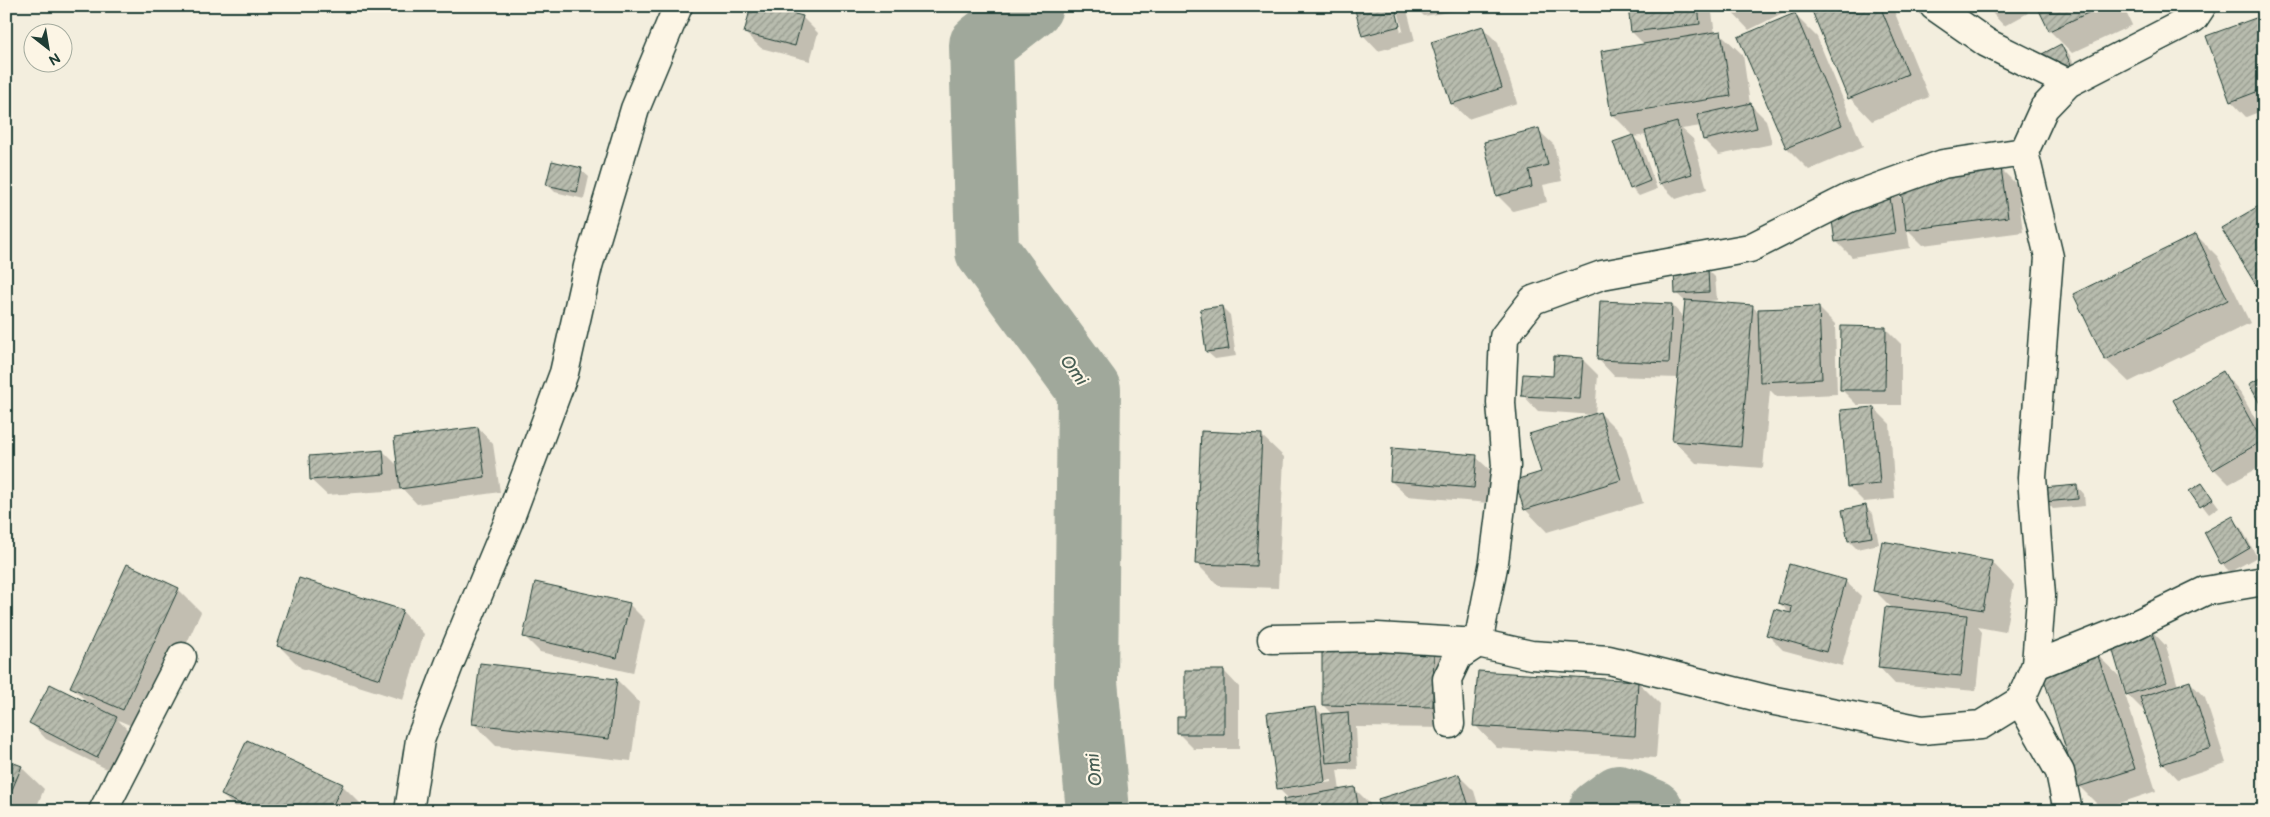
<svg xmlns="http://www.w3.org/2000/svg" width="2270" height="817" font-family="'Balsamiq Sans',sans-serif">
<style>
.shadow{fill:#0003;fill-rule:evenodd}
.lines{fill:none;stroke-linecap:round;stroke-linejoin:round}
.river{stroke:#a0a89b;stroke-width:64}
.building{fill:url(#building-hatch);stroke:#1f3d34}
.street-casing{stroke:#1f3d34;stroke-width:31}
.street{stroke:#fcf5e5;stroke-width:28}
.labels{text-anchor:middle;stroke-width:4.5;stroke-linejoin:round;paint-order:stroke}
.water-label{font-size:18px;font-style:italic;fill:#465d53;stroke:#fcf5e5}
</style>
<defs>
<pattern id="building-hatch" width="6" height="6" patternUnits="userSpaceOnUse" patternTransform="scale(1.25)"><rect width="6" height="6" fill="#b8bcae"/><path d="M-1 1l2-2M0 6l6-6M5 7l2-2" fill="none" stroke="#959a8e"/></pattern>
</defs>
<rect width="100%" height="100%" fill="#f3eede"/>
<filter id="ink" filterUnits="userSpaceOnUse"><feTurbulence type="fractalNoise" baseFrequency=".02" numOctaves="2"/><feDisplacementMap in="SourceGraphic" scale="10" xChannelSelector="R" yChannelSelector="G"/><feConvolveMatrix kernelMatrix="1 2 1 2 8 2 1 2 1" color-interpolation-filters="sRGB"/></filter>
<g filter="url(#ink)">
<g class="shadow">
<polygon points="1394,6 1401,32 1403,31 1397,6 1406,6 1415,41 1378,51 1363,35"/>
<polygon points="1414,6 1480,6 1480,7 1424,16"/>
<polygon points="1629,6 1711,6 1715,34 1720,33 1743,55 1750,104 1766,120 1772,144 1719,155 1704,140 1701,126 1682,129 1693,139 1707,189 1676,199 1660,183 1647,135 1633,137 1641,144 1657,189 1639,196 1631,188 1615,143 1634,136 1612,114 1645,45 1632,32"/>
<polygon points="1726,6 1796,6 1749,30"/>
<polygon points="1812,6 1892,6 1929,97 1872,121 1850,98"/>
<polygon points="1986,6 2024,6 2028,13 2004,26"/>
<polygon points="2039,6 2123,6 2132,25 2072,53 2050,31"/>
<polygon points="1794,14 1817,37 1863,147 1809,170 1787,148 1740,38"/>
<polygon points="2264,16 2264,110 2246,117 2231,101"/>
<polygon points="802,17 818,33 810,61 761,48 745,33"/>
<polygon points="1482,27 1498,43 1517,103 1468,119 1452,104"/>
<polygon points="2061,46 2069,54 2078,73 2062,81"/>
<polygon points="1538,130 1554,145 1562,181 1543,185 1547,202 1513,211 1497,195"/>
<polygon points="2001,169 2017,185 2023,232 1923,245 1907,229 1910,248 1852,257 1836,241 1887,185 1904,201"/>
<polygon points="581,170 589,177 584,199 555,192 547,184"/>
<polygon points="2264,204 2264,292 2256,284"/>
<polygon points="2196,235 2218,257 2250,323 2129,382 2106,360 2075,295"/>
<polygon points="1707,269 1715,277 1717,300 1700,302 1753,307 1759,313 1819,308 1835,324 1837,394 1777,397 1770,390 1763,468 1696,463 1673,440 1679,378 1614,376 1599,360 1672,305 1684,318 1686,302 1677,294"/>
<polygon points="1222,307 1230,315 1236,356 1215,359 1207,352"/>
<polygon points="1885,328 1901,344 1901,405 1857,405 1842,390"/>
<polygon points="1582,359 1598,375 1595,415 1600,413 1622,435 1643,503 1547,532 1525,509 1542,473 1595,415 1538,411 1523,395"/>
<polygon points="2223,373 2238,389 2264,434 2264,465 2229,484 2214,469"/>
<polygon points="1874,408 1890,424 1895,499 1864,502 1848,486"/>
<polygon points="478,428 493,444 500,492 417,504 400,486 400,490 327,495 311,480 383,451 399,467"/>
<polygon points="1261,435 1284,457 1278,588 1219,586 1196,563"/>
<polygon points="1476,457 1492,472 1489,503 1407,496 1391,481"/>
<polygon points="2202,484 2219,507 2209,514 2191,491"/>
<polygon points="2077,486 2084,494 2085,506 2053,509 2046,501"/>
<polygon points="1865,506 1873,514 1879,544 1857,549 1849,541 1844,511"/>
<polygon points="2232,518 2240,526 2257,557 2230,572 2222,564"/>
<polygon points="1992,562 2014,585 2005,632 1978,627 1982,632 1976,691 1895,684 1880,668 1893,609 1874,590"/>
<polygon points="127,566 178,589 201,612 146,732 118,720 132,734 113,772 46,739 31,723 90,705 72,687"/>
<polygon points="1845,581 1861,596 1842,666 1783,650 1768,635 1791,614 1779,603"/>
<polygon points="536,584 630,605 645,620 633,673 540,652 524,636"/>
<polygon points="402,611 424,634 403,700 301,668 279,646"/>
<polygon points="2151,630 2166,646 2178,686 2190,682 2205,698 2226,763 2178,779 2163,763 2145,709 2143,710 2127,694"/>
<path d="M1433,650L1456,672L1454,728L1356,727L1358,769L1337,770L1340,791L1354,788L1370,804L1371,811H1286L1289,799L1278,788L1316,708L1323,715L1332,714L1323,705ZM1332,780V782L1290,788V786Z"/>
<polygon points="2096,654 2119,676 2156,791 2102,809 2080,787 2042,671"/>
<polygon points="1224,671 1239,687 1239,749 1194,749 1178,733"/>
<polygon points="617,680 639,702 631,761 496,746 473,723"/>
<polygon points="1638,682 1660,704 1656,758 1497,748 1475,725"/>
<polygon points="6,761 21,767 44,789 35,811 6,811"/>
<polygon points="1458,775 1474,791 1480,811 1383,811"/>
<polygon points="342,785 364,807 363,811 239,811 222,795"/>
</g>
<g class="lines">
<g class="river">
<polyline points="1031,6 981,45 987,251 1089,390 1086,682 1098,811"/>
<polyline points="1600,811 1619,797 1652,811"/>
</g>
</g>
<g class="building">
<polygon points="751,6 763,6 803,16 795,46 744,33"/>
<polygon points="1354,6 1395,6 1400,26 1362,36"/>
<polygon points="1628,6 1698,6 1700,24 1631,32"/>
<polygon points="1810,6 1880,6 1908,74 1848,99"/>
<polygon points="2037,6 2103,6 2049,31"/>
<polygon points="1795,13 1842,125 1786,148 1738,37"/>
<polygon points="2264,15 2264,89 2230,102 2206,36"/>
<polygon points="1483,26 1502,88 1451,104 1431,42"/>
<polygon points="1721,31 1731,96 1611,115 1601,51"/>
<polygon points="2061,44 2071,65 2053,74 2042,54"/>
<polygon points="1751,103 1757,128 1703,140 1697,115"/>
<polygon points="1677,122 1692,174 1659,184 1645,131"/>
<polygon points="1539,128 1548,165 1529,170 1532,187 1496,196 1484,142"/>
<polygon points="1633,135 1650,181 1630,189 1613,142"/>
<polygon points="552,161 582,168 577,192 546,185"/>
<polygon points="2001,168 2008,217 1906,230 1900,181"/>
<polygon points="1888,183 1895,233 1835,242 1828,192"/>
<polygon points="2264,203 2264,280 2256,285 2221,228"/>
<polygon points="2196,234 2228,300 2105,360 2073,294"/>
<polygon points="1708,268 1709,292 1675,294 1674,270"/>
<polygon points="1685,300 1753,305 1741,447 1672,441"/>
<polygon points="1600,301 1672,304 1669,363 1597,360"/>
<polygon points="1222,306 1229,349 1206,352 1200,309"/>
<polygon points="1819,307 1822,379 1760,382 1758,309"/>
<polygon points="1841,326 1886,327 1885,390 1840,390"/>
<polygon points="1554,356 1583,358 1580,399 1521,396 1523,374 1553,376"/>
<polygon points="2223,371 2262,441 2213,470 2173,400"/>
<polygon points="2264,376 2264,411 2249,384"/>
<polygon points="1874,407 1880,484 1847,487 1841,410"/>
<polygon points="1600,412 1621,480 1524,510 1515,480 1541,472 1529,434"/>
<polygon points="478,427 485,477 400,489 394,438"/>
<polygon points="1201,431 1262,434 1256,566 1195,564"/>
<polygon points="1392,448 1477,455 1474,488 1390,481"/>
<polygon points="383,450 385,474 310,480 309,456"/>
<polygon points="2202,483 2213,499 2200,507 2189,491"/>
<polygon points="2077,485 2078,499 2044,502 2043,488"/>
<polygon points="1866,505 1872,537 1848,541 1842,510"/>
<polygon points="2233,516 2250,548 2221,565 2204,532"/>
<polygon points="1882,541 1992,561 1983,610 1873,591"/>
<polygon points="127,564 179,588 123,710 70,687"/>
<polygon points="1789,564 1846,580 1826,652 1766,635 1774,609 1791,613 1792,607 1778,603"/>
<polygon points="299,578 403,610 380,679 277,646"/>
<polygon points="535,582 630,603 617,658 523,637"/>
<polygon points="1885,607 1967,615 1961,676 1878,668"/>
<polygon points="2151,629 2167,682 2126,695 2110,641"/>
<polygon points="1322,648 1434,649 1433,707 1322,705"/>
<polygon points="2097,653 2135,769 2078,787 2041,670"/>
<polygon points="480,663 617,679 609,739 472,724"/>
<polygon points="1185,670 1224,670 1224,734 1177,734 1177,717 1185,717"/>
<polygon points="1478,671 1638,681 1635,736 1473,726"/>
<polygon points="2190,681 2211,748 2162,764 2140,697"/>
<polygon points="50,684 117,717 97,758 29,723"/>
<polygon points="1316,707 1325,782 1277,789 1267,713"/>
<polygon points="1348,712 1351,761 1326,763 1322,714"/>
<polygon points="247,740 343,784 330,811 256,811 221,795"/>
<polygon points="6,760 22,766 6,804"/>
<polygon points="1459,774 1470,810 1381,811 1378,799"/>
<polygon points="1355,787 1359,811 1285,811 1283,799"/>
</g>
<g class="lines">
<g class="street-casing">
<g id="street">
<polyline points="1934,6 1987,43 2068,83"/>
<polyline points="1272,639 1377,637 1478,643 1531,655 1609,660 1770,700 1922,730 1981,725 2020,701 2036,665 2041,596 2032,477 2049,257 2024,152 2044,108 2068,83 2194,18 2202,6"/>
<polyline points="2036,665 2131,627 2205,591 2264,581"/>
<polyline points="2020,701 2060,772 2068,811"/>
<polyline points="1450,724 1447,679 1458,656 1478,643 1494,562 1506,466 1501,403 1504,337 1533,300 1602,275 1750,248 1849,198 1943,164 2024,152"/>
<polyline points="103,811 182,657"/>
<polyline points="409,811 420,740 450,662 508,523 564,373 588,266 635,109 678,6"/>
</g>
</g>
<use href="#street" class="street"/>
</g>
</g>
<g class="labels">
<g class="water-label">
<text transform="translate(1074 370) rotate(54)" y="6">Omi</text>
<text transform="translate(1094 770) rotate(-96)" y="6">Omi</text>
</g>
</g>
<rect width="2270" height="817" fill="none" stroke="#fcf5e5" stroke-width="25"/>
<rect x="12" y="12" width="2245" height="792" fill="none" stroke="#1f3d34" stroke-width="2" filter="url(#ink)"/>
<g transform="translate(48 48) rotate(149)"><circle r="24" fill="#fcf5e5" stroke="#a4ab9e"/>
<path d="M0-4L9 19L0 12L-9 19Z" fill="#1f3d34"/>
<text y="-8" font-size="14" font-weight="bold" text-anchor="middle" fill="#1f3d34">N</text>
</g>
</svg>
